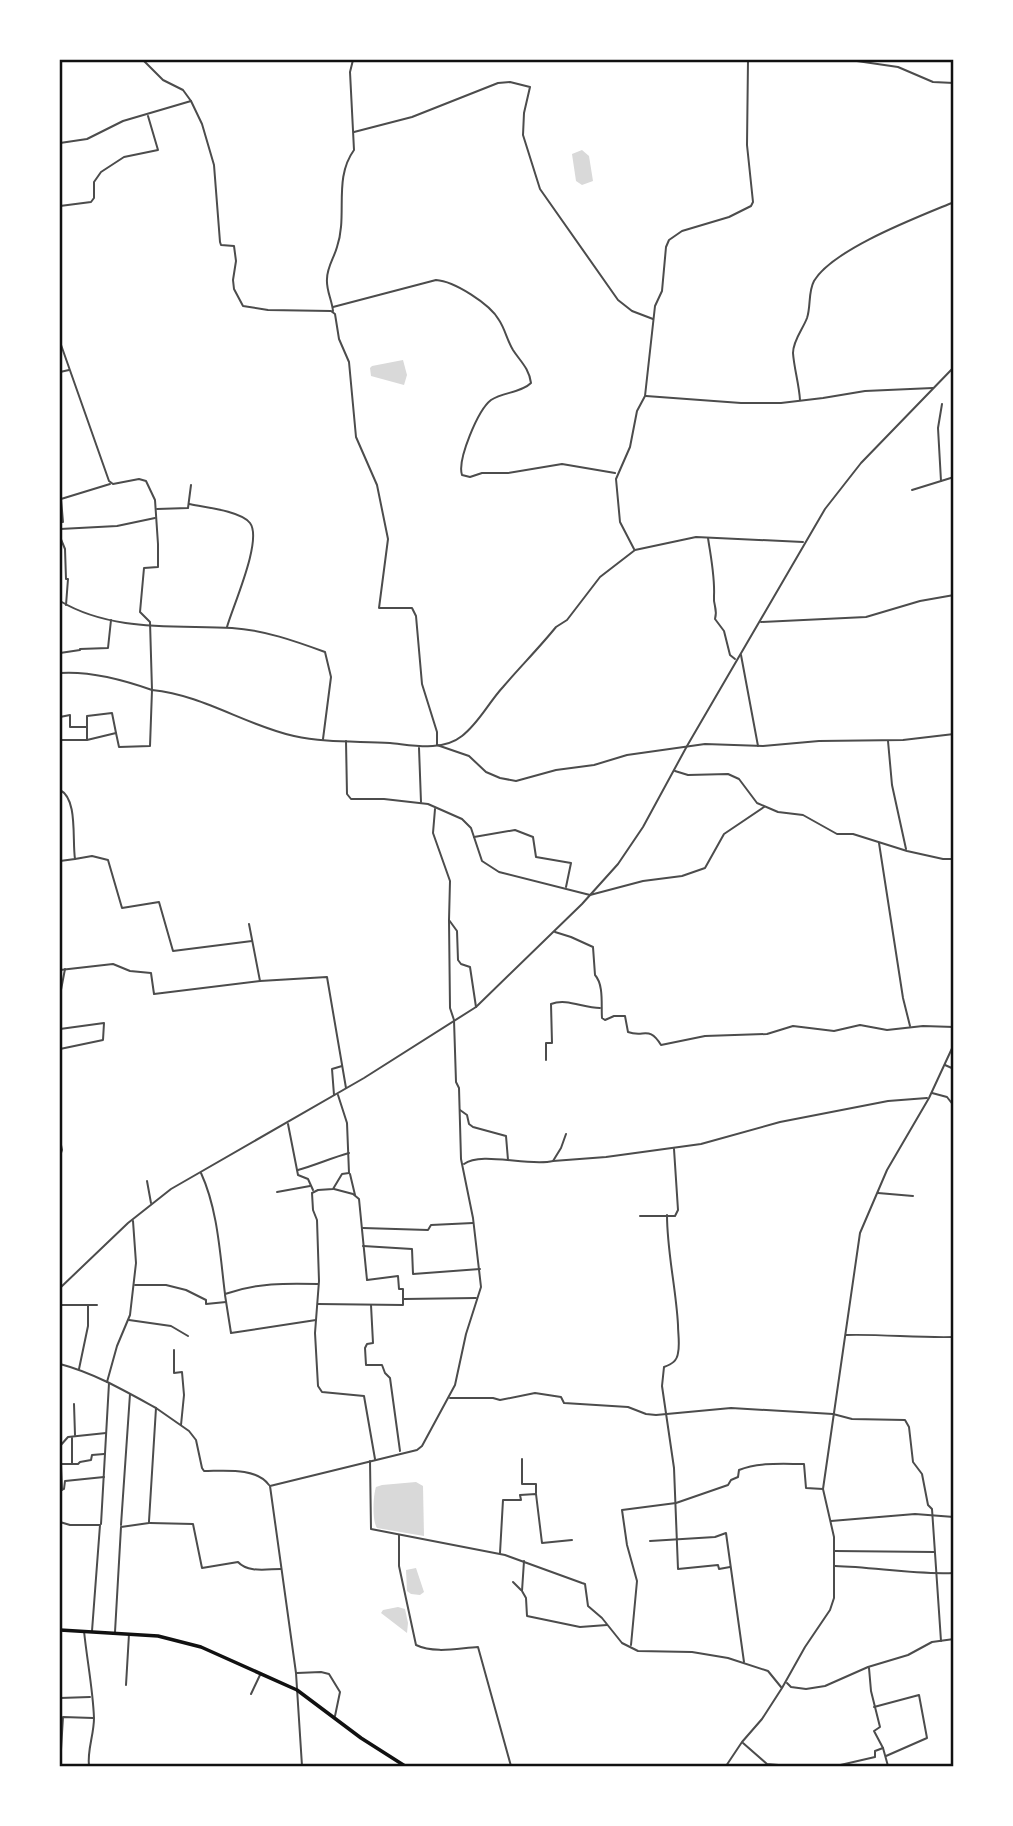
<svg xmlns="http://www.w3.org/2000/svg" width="1013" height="1826" font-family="'Open Sans',sans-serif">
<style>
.water{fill:#d9d9d9}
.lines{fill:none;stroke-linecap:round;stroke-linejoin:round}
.minor{stroke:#4c4c4c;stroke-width:2}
.tertiary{stroke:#4c4c4c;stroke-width:2}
.trunk{stroke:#111;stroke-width:3.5}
.neatline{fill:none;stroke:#111;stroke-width:2.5}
</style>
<rect width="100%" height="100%" fill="#fff"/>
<g class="water">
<polygon points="582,150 589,156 593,181 582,185 576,181 572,154"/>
<polygon points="403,360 407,375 404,385 371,376 370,368 372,366"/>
<path d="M416,1482L423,1486L424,1536L377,1528C372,1521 373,1496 376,1487L382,1485Z"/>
<polygon points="416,1568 424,1592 420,1595 411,1594 407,1591 406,1570"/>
<polygon points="398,1607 405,1609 408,1623 407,1633 381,1613 383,1610"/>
</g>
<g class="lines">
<g class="minor">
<polyline points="850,60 898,67 933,82 954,83"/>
<polyline points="191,101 202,124 214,165 220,242 221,245 234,246 236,261 233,280 234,289 243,306 268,310 331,311 335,314 339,339 349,362 356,437 377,485 388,539 379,608 412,608 416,616 422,684 437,732 437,745 469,756 486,772 500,778 516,781 556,770 594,765 627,755 705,744 763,746 819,741 903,740 954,734"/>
<polyline points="354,132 412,117 498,83 510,82 530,87 524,113 523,135 540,189 618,300 632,311 653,319"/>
<polyline points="60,143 87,139 123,121 191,101 183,90 163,80 143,60"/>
<polyline points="60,206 91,202 94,198 94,182 101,172 124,157 158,150 148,116"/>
<path d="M333,307L436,280C454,281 490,304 499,320C505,329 507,340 513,350C520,361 529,368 531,383C521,393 503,392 491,400C478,410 457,460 462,475L470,477L482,473H508L562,464L615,473"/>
<path d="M333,311C332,300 326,290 327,279C327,267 334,258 337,247C348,215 333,179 354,150L350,72L353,60"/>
<path d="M60,342L109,481L113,484L139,479L146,481L155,500L158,544V567L144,568L140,612L150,622L152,690C124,680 90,671 60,673"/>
<polyline points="60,372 69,370"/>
<polyline points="646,396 741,403 781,403 823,398 865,391 933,388"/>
<path d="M800,400C799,384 794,368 793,353C793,340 803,329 807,318C811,306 808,292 814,281C833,249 918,217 954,202"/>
<polyline points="941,481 938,428 942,404"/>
<polyline points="912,490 954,477"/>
<polyline points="61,499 110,484"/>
<path d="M189,504C204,507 241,511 250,523C263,540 232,608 227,627"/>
<polyline points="157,509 188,508 191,485"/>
<polyline points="60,522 63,522 61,499"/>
<polyline points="60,529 117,526 155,518"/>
<polyline points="60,537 65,549 66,579 68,579 66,605"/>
<path d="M708,538C711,558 715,577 714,596C713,606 718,608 715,619L724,631L730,655L735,659"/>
<polyline points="634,549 620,522 616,479 630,447 637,411 645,396 655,306 662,291 666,247 669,240 682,231 729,217 751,206 753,202 747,145 748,60"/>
<path d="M60,601C112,632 174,625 232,628C264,630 295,641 325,652L331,677L323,739"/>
<polyline points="761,622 866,617 920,601 954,595"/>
<polyline points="60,653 80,650 80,649 108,648 111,620"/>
<polyline points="741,655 758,746"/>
<polyline points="60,717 70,715 70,727 86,727"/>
<polyline points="87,739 87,716 112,713 116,733"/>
<path d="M60,740H87L116,733L119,747L150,746L152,690C203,695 245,725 294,736C325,743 358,741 390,743C412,745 442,752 462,736C479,723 489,702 503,687C520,667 539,648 556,627L567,620L600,577L635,550L696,537L803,542"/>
<polyline points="346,741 347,794 351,799 384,799 428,804 462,819 471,828 482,861 499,872 590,895 643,881 682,876 705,868 724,834 764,807"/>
<polyline points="888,741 892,785 906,849"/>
<polyline points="419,748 421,802"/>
<polyline points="675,771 688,775 728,774 739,779 757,803 778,812 803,815 837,834 853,834 907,851 943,859 954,859"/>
<path d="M60,790C78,799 72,839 75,859L60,861"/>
<polyline points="435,809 433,833 450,881 449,920 457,931 458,960 461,964 470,967 476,1007"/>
<polyline points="474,837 515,830 533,837 536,857 571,863 566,887"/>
<polyline points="879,843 903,998 910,1026"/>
<polyline points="75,859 92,856 108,860 122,908 159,902 173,951 252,941"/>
<polyline points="249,924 260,981 327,977 346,1088"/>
<path d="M555,932L571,937L593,947L595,975C604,985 601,1005 602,1018L605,1020L614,1016H625L628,1032C644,1038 649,1025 661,1045L705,1036L767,1034L793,1026L834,1031L860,1025L887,1030L923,1026L954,1027"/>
<polyline points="60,970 113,964 130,971 151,973 154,994 260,981"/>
<polyline points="60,995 65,969"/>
<polyline points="60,1029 104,1023 103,1040 60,1049"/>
<path d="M546,1060V1043H552L551,1004C567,998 583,1008 600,1008"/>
<polyline points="945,1065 954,1069"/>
<polyline points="932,1093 947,1097 954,1106"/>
<polyline points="334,1095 332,1069 342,1066"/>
<polyline points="338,1095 347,1123 349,1173 342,1174 333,1189 318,1190 312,1193 313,1210 317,1220 319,1281 315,1333 318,1386 322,1392 364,1396 375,1459"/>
<polyline points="460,1110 467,1115 469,1124 473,1127 506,1136 508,1160"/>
<polyline points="288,1124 298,1175 308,1179 313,1190"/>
<polyline points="60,1140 62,1150 60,1156"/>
<polyline points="553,1161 606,1157 701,1144 780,1122 888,1101 927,1098"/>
<path d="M464,1164C481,1151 529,1167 553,1161L561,1148L566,1134"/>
<path d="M298,1170C316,1165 331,1158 349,1153"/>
<path d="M201,1173C218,1210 220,1255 225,1294C256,1283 286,1283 318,1284"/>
<polyline points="350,1174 355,1195"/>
<polyline points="147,1181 151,1203"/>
<polyline points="277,1192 310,1186"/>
<polyline points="878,1193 913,1196"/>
<path d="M667,1215C667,1252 676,1288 678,1325C678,1334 680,1344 678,1353C677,1361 672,1364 664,1367L662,1386L674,1468L678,1569L718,1565L719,1569L730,1567"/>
<polyline points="640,1216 675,1216 678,1210 674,1149"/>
<polyline points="363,1228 428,1230 431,1225 473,1223"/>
<polyline points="363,1246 412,1249 413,1274 480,1269"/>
<polyline points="135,1285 166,1285 186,1290 206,1300 206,1304 226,1302"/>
<polyline points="60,1288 128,1223 171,1189 364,1078 476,1007 582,904 618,864 643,827 687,746 825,509 861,463 954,367"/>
<polyline points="225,1295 231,1333 316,1320"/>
<polyline points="404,1299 476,1298"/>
<polyline points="318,1304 403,1305 403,1289 399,1289 398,1276 367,1280 359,1199 353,1194 334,1189"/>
<polyline points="60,1305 97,1305"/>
<polyline points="371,1305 373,1343 367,1344 365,1348 366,1365 382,1365 385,1373 390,1378 400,1451"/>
<polyline points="129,1320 171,1326 188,1336"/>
<path d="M846,1335C882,1334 918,1338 954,1337"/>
<polyline points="174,1350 174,1373 182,1372 184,1395 181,1425"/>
<path d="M60,1364C94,1373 125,1391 156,1408"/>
<polyline points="79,1369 88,1326 88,1305"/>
<polyline points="107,1382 117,1346 130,1315 136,1263 133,1221"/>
<polyline points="450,1398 493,1398 500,1400 535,1393 561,1397 564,1403 628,1407 646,1414 656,1415 731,1408 833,1414 852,1419 905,1420 909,1427 913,1462 922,1474 928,1505 932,1509 941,1641"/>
<polyline points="74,1404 75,1435"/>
<polyline points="60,1446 68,1437 106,1433"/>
<polyline points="522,1459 522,1484 536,1484 536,1493"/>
<polyline points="370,1461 371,1529 505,1555 582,1583 585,1584 588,1606 602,1618 622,1643 638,1651 692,1652 728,1658 768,1671 781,1687"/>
<polyline points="72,1463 72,1438"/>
<polyline points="60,1490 64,1489 65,1481 104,1477"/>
<polyline points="62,1490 61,1464 78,1464 80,1462 91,1460 92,1455 104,1454"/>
<polyline points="831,1521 915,1514 954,1517"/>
<polyline points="60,1522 70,1525 100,1525 92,1631"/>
<path d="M150,1523L193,1524L202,1568L238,1562C248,1573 267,1569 281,1569"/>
<polyline points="101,1524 109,1383"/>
<polyline points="121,1525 130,1394"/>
<path d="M399,1535V1566L416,1645C435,1654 459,1648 478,1647L511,1766"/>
<polyline points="650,1541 715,1537 726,1533 744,1662"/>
<polyline points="835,1551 934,1552"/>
<polyline points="500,1553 503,1500 521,1500 520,1495 536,1494 542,1543 572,1540"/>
<polyline points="524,1561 522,1591 526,1598 527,1616 580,1627 607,1625"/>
<path d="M835,1566C875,1567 913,1575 954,1573"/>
<polyline points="513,1582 521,1590"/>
<path d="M84,1631C87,1660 93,1690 94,1718C94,1735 87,1750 89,1766"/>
<path d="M115,1632L121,1527L149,1523V1521L156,1408L189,1431L196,1440L202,1468L204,1471C224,1471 256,1467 269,1485"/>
<path d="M631,1645L637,1581L627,1545L622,1510L676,1503L728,1485L731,1480L738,1477L739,1470C758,1462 783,1464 804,1464L806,1488L823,1489"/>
<polyline points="869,1668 871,1691 880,1727 874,1731 883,1748 888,1766"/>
<polyline points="297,1673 321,1672 329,1674 340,1692 335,1716"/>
<polyline points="787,1683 791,1687 806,1689 825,1686 868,1667 908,1655 932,1642 954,1639"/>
<polyline points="126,1685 129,1634"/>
<polyline points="251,1694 260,1675"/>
<polyline points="60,1698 90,1697"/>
<polyline points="874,1707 919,1695 927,1738 886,1756"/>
<polyline points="743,1743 767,1764 790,1766"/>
<polyline points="60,1766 63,1717 93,1718"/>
<polyline points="302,1766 296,1673 270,1486 417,1450 422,1446 455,1385 466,1334 481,1287 473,1218 461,1159 459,1088 456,1082 454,1020 450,1008 449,920"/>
<polyline points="836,1766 875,1757 875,1751 883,1748"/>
</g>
<polyline class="tertiary" points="726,1766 742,1742 762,1719 782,1688 805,1647 830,1610 834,1598 834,1537 823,1489 860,1233 887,1170 929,1098 954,1044"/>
<polyline class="trunk" points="60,1630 158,1636 201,1647 297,1690 361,1738 405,1766"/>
</g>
<rect width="1013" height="1826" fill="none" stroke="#ffffff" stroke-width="122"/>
<rect x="61" y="61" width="891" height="1704" class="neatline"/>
</svg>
